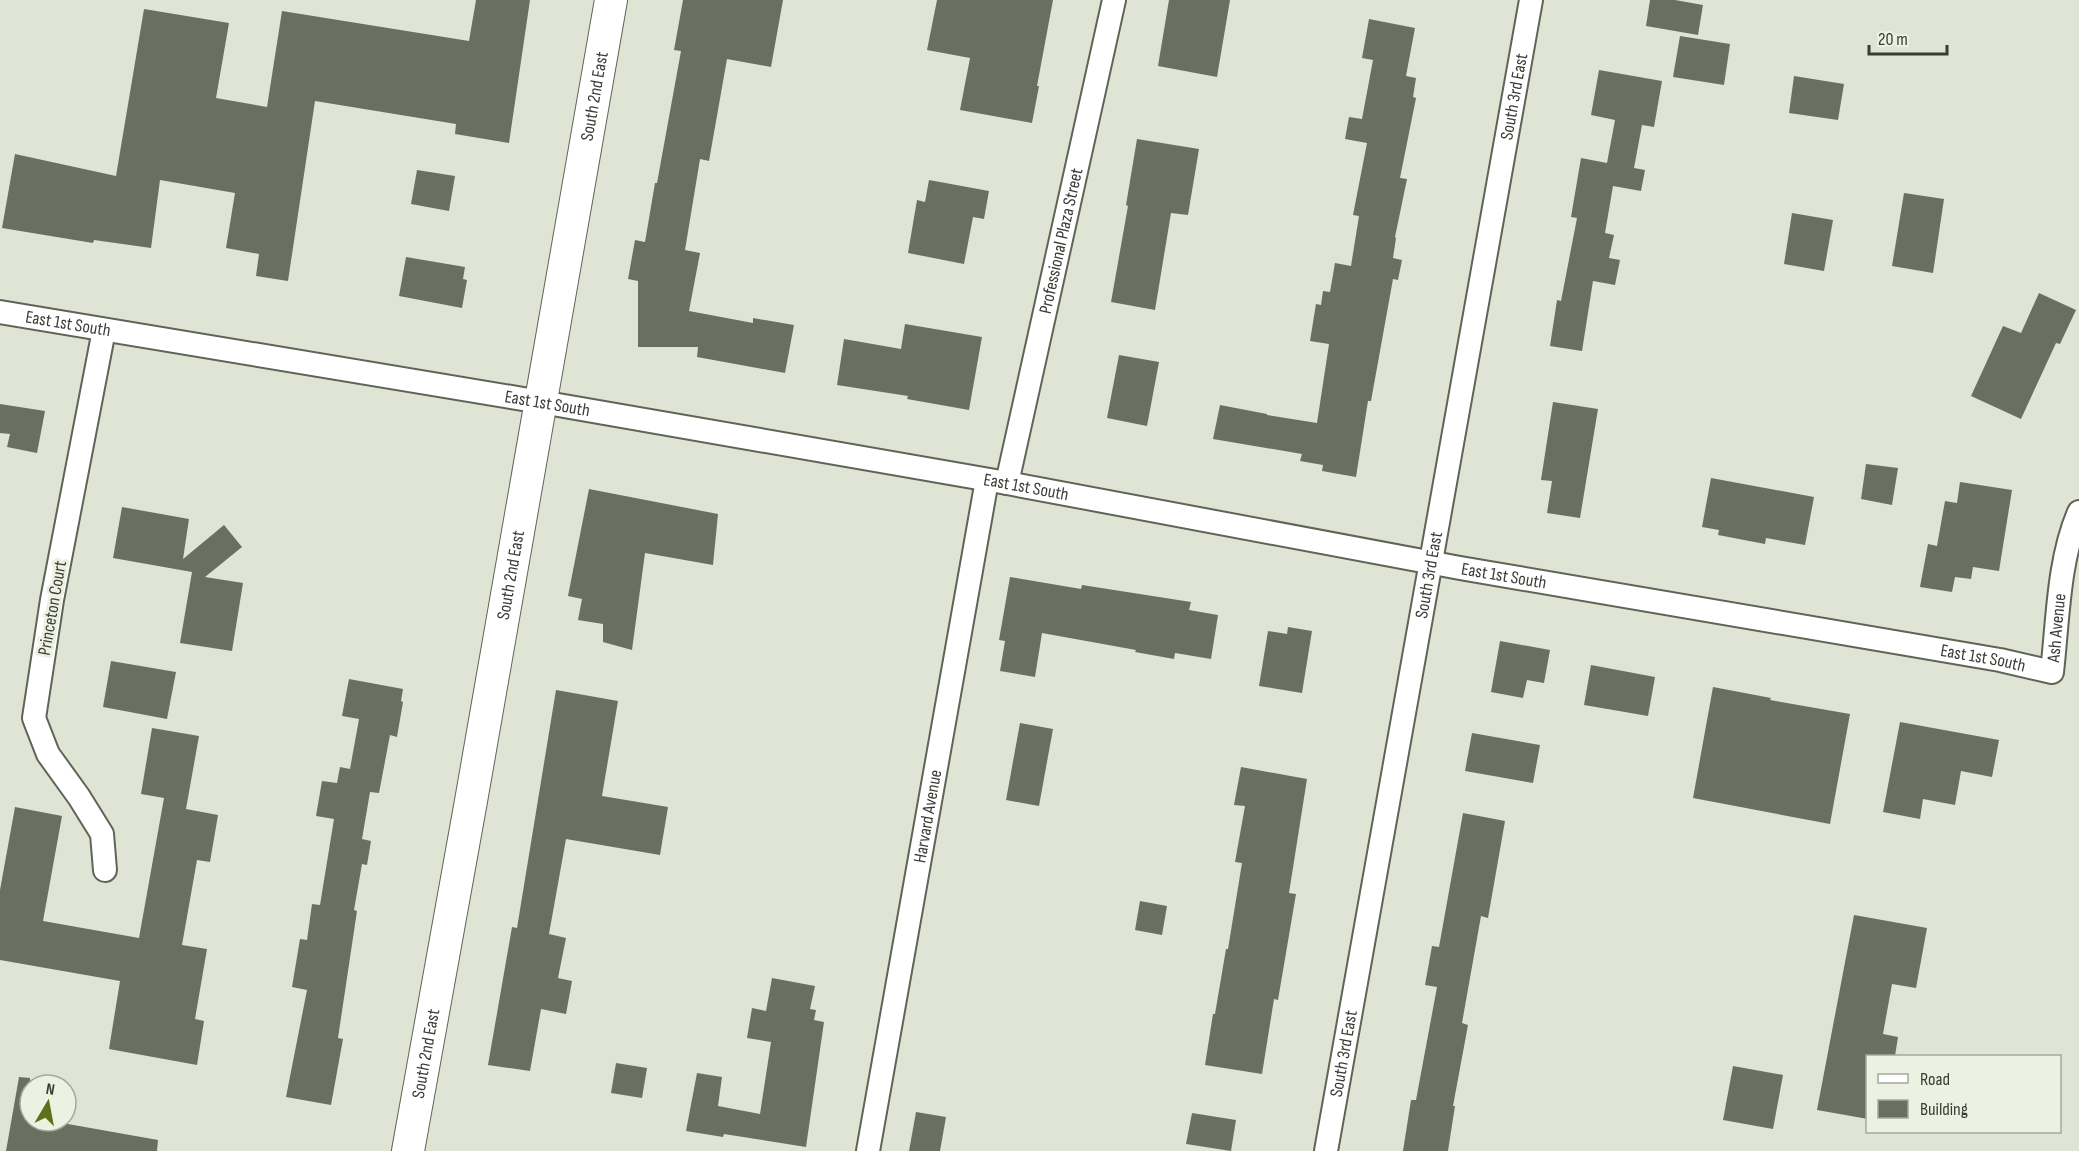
<svg xmlns="http://www.w3.org/2000/svg" width="2079" height="1151" font-family="'Sofia Sans Condensed',sans-serif">
<style>
.building{fill:#6b6f62}
.lines{fill:none;stroke-linecap:round;stroke-linejoin:round}
.minor-casing{stroke:#606457;stroke-width:26}
.secondary-casing{stroke:#606457;stroke-width:34}
.minor{stroke:#fff;stroke-width:22}
.secondary{stroke:#fff;stroke-width:32}
.labels{text-anchor:middle;stroke-width:6;stroke-linejoin:round;paint-order:stroke}
.street-label{font-size:18px;fill:#3a3c36;stroke:#edf1e2}
</style>
<rect width="100%" height="100%" fill="#e0e4d5"/>
<g class="building">
<polygon points="476,0 530,0 509,143 455,134 456,124 315,101 288,281 256,276 259,254 226,248 235,193 160,180 151,248 94,240 93,243 2,228 15,154 116,176 144,9 229,23 216,98 267,107 282,11 469,41"/>
<polygon points="683,0 783,0 771,67 727,59 709,161 700,159 685,250 700,253 689,311 753,323 753,318 794,325 785,373 697,357 698,347 638,347 638,281 628,279 635,240 645,242 655,183 657,183 681,51 674,50"/>
<polygon points="937,0 1053,0 1037,86 1039,86 1032,123 960,110 970,58 927,50"/>
<polygon points="1169,0 1230,0 1217,77 1158,66"/>
<polygon points="1650,0 1675,0 1703,5 1698,35 1646,26"/>
<polygon points="1369,19 1415,28 1406,76 1416,78 1413,97 1416,98 1400,178 1407,179 1395,237 1396,238 1393,258 1402,260 1398,280 1393,279 1371,401 1368,401 1356,477 1322,471 1323,465 1300,461 1302,454 1213,439 1220,405 1267,414 1267,415 1317,423 1329,344 1310,341 1316,304 1321,305 1323,291 1330,292 1335,263 1351,266 1359,216 1353,215 1367,143 1345,139 1349,117 1362,119 1373,60 1362,58"/>
<polygon points="1680,36 1730,44 1724,85 1673,77"/>
<polygon points="1599,70 1662,81 1654,127 1642,125 1634,168 1645,170 1641,191 1613,186 1605,233 1614,235 1609,258 1620,260 1615,285 1593,281 1582,351 1550,346 1557,300 1561,301 1577,218 1571,217 1581,158 1607,163 1615,120 1591,115"/>
<polygon points="1794,76 1844,84 1838,120 1789,113"/>
<polygon points="1137,139 1199,149 1188,215 1171,213 1155,310 1111,302 1128,206 1126,205"/>
<polygon points="417,170 455,176 449,211 411,204"/>
<polygon points="929,180 989,191 984,219 973,217 964,264 908,253 917,200 925,202"/>
<polygon points="1904,193 1944,199 1933,273 1892,266"/>
<polygon points="1792,213 1833,220 1824,271 1784,264"/>
<polygon points="406,257 465,267 463,279 467,280 462,308 399,296"/>
<polygon points="2039,293 2076,310 2060,344 2056,343 2021,419 1971,396 2003,326 2021,333"/>
<polygon points="905,324 982,337 969,410 907,399 908,396 837,385 844,339 901,349"/>
<polygon points="1119,355 1159,362 1147,426 1107,418"/>
<polygon points="1553,402 1598,409 1580,518 1547,513 1552,481 1541,480"/>
<polygon points="0,404 45,411 37,453 7,447 10,434 0,433"/>
<polygon points="1866,464 1898,468 1892,505 1861,499"/>
<polygon points="1711,478 1814,497 1805,545 1766,538 1765,544 1718,535 1719,530 1702,527"/>
<polygon points="1960,482 2012,490 1999,571 1973,567 1971,579 1955,577 1952,592 1920,587 1928,544 1937,546 1945,501 1957,503"/>
<polygon points="589,489 718,514 713,565 645,553 632,650 603,642 603,624 578,620 582,599 568,596"/>
<polygon points="122,507 189,519 183,559 224,525 242,547 205,577 243,583 232,651 180,643 192,572 113,558"/>
<polygon points="1010,577 1081,589 1082,585 1191,602 1189,610 1218,615 1211,659 1175,653 1174,659 1135,652 1136,650 1042,633 1035,677 1000,671 1005,641 999,640"/>
<polygon points="1288,627 1312,631 1302,693 1259,686 1268,631 1287,634"/>
<polygon points="1500,641 1550,650 1544,683 1527,680 1523,698 1491,692"/>
<polygon points="111,661 176,672 167,719 103,707"/>
<polygon points="1591,665 1655,677 1648,716 1584,705"/>
<polygon points="349,679 403,689 401,701 403,702 397,737 390,735 379,793 370,792 362,839 371,841 367,865 362,864 354,910 357,911 338,1038 343,1039 331,1105 286,1097 307,990 292,987 300,939 307,940 312,904 320,905 334,819 316,816 322,781 337,783 340,767 350,769 359,719 342,716"/>
<polygon points="1713,687 1771,698 1770,700 1850,714 1830,824 1693,798"/>
<polygon points="556,690 618,701 602,796 668,807 660,855 566,839 549,934 566,938 558,978 572,981 566,1014 541,1009 530,1071 488,1065 512,927 517,928"/>
<polygon points="1900,722 1999,740 1992,777 1961,771 1955,805 1923,799 1920,819 1883,812"/>
<polygon points="1020,723 1053,729 1039,806 1006,800"/>
<polygon points="152,728 199,736 186,809 218,815 210,862 197,860 182,945 207,949 195,1019 204,1021 197,1065 109,1049 120,981 0,960 0,890 15,807 62,816 43,921 139,938 164,798 141,794"/>
<polygon points="1472,733 1540,745 1533,783 1465,771"/>
<polygon points="1241,767 1307,779 1289,893 1296,894 1278,1000 1274,999 1262,1074 1205,1065 1213,1014 1215,1014 1226,949 1228,949 1242,863 1235,862 1245,806 1234,805"/>
<polygon points="1463,813 1505,821 1488,918 1481,916 1462,1023 1468,1025 1453,1106 1455,1106 1448,1151 1403,1151 1411,1100 1416,1100 1437,987 1425,985 1432,946 1439,947"/>
<polygon points="1140,901 1167,906 1162,935 1135,930"/>
<polygon points="1854,915 1927,928 1916,988 1892,984 1883,1034 1898,1037 1895,1056 1868,1056 1868,1119 1817,1110"/>
<polygon points="772,978 815,986 810,1009 816,1010 814,1020 824,1022 806,1147 724,1134 723,1137 686,1131 697,1073 722,1077 718,1106 760,1114 771,1042 747,1038 752,1008 766,1011"/>
<polygon points="616,1063 647,1068 642,1098 611,1093"/>
<polygon points="1733,1066 1783,1075 1773,1129 1723,1120"/>
<polygon points="19,1077 30,1078 30,1121 51,1121 158,1140 157,1151 6,1151"/>
<polygon points="916,1112 946,1117 940,1151 909,1151"/>
<polygon points="1192,1113 1236,1120 1231,1151 1186,1144"/>
</g>
<g class="lines">
<g class="minor-casing">
<g id="minor">
<path id="s1" d="M0,312L541,402L1007,483L1460,568L2000,660L2052,672C2058,620 2058,561 2079,512"/>
<polyline points="104,330 52,600 34,718 48,754 79,797 102,834 105,870"/>
<path id="s2" d="M1007,483L1114,0"/>
<path id="s3" d="M868,1151L987,480"/>
<path id="s4" d="M1326,1151L1531,0"/>
</g>
</g>
<g class="secondary-casing">
<g id="secondary">
<path id="s5" d="M408,1151L471,801L611,0"/>
</g>
</g>
<use href="#minor" class="minor"/>
<use href="#secondary" class="secondary"/>
</g>
<g class="labels">
<g class="street-label">
<text dy="6" stroke="none"><textPath href="#s5" startOffset="1071">South 2nd East</textPath></text>
<text dy="6" stroke="none"><textPath href="#s4" startOffset="1071">South 3rd East</textPath></text>
<text dy="6" stroke="none"><textPath href="#s2" startOffset="248">Professional Plaza Street</textPath></text>
<text dy="6" stroke="none"><textPath href="#s1" startOffset="69">East 1st South</textPath></text>
<text dy="6" stroke="none"><textPath href="#s1" startOffset="555">East 1st South</textPath></text>
<text dy="6" stroke="none"><textPath href="#s1" startOffset="1041">East 1st South</textPath></text>
<text dy="6" stroke="none"><textPath href="#s4" startOffset="585">South 3rd East</textPath></text>
<text dy="6" stroke="none"><textPath href="#s1" startOffset="1527">East 1st South</textPath></text>
<text dy="6" stroke="none"><textPath href="#s5" startOffset="585">South 2nd East</textPath></text>
<text transform="translate(52 608) rotate(-80)" y="6">Princeton Court</text>
<text dy="6" stroke="none"><textPath href="#s1" startOffset="2128">Ash Avenue</textPath></text>
<text dy="6" stroke="none"><textPath href="#s1" startOffset="2013">East 1st South</textPath></text>
<text dy="6" stroke="none"><textPath href="#s3" startOffset="340">Harvard Avenue</textPath></text>
<text dy="6" stroke="none"><textPath href="#s5" startOffset="99">South 2nd East</textPath></text>
<text dy="6" stroke="none"><textPath href="#s4" startOffset="99">South 3rd East</textPath></text>
</g>
</g>
<rect x="1866" y="1055" width="195" height="78" fill="#edf1e2" stroke="#a5a99d" stroke-width="1.5"/>
<rect x="1878" y="1074" width="30" height="9" fill="#ffffff" stroke="#a5a99d" stroke-width="1.5"/>
<text x="1920" y="1085" font-size="18" fill="#3a3c36">Road</text>
<rect x="1878" y="1100" width="30" height="18" fill="#6b6f62" stroke="#a5a99d" stroke-width="1.5"/>
<text x="1920" y="1115" font-size="18" fill="#3a3c36">Building</text>
<g transform="translate(48 1103) rotate(10)"><circle r="28" fill="#edf1e2" stroke="#a5a99d" stroke-width="1.5"/>
<path d="M0-4.5L10 22L0 15L-10 22Z" fill="#606f1b"/>
<text y="-9" font-size="16" font-weight="bold" text-anchor="middle" fill="#3a3c36">N</text>
</g>
<path d="M1869 45v9h78v-9" fill="none" stroke="#3a3c36" stroke-width="3"/>
<text x="1878" y="45" font-size="18" fill="#3a3c36" stroke="#edf1e2" stroke-width="4.5" paint-order="stroke">20 m</text>
</svg>
